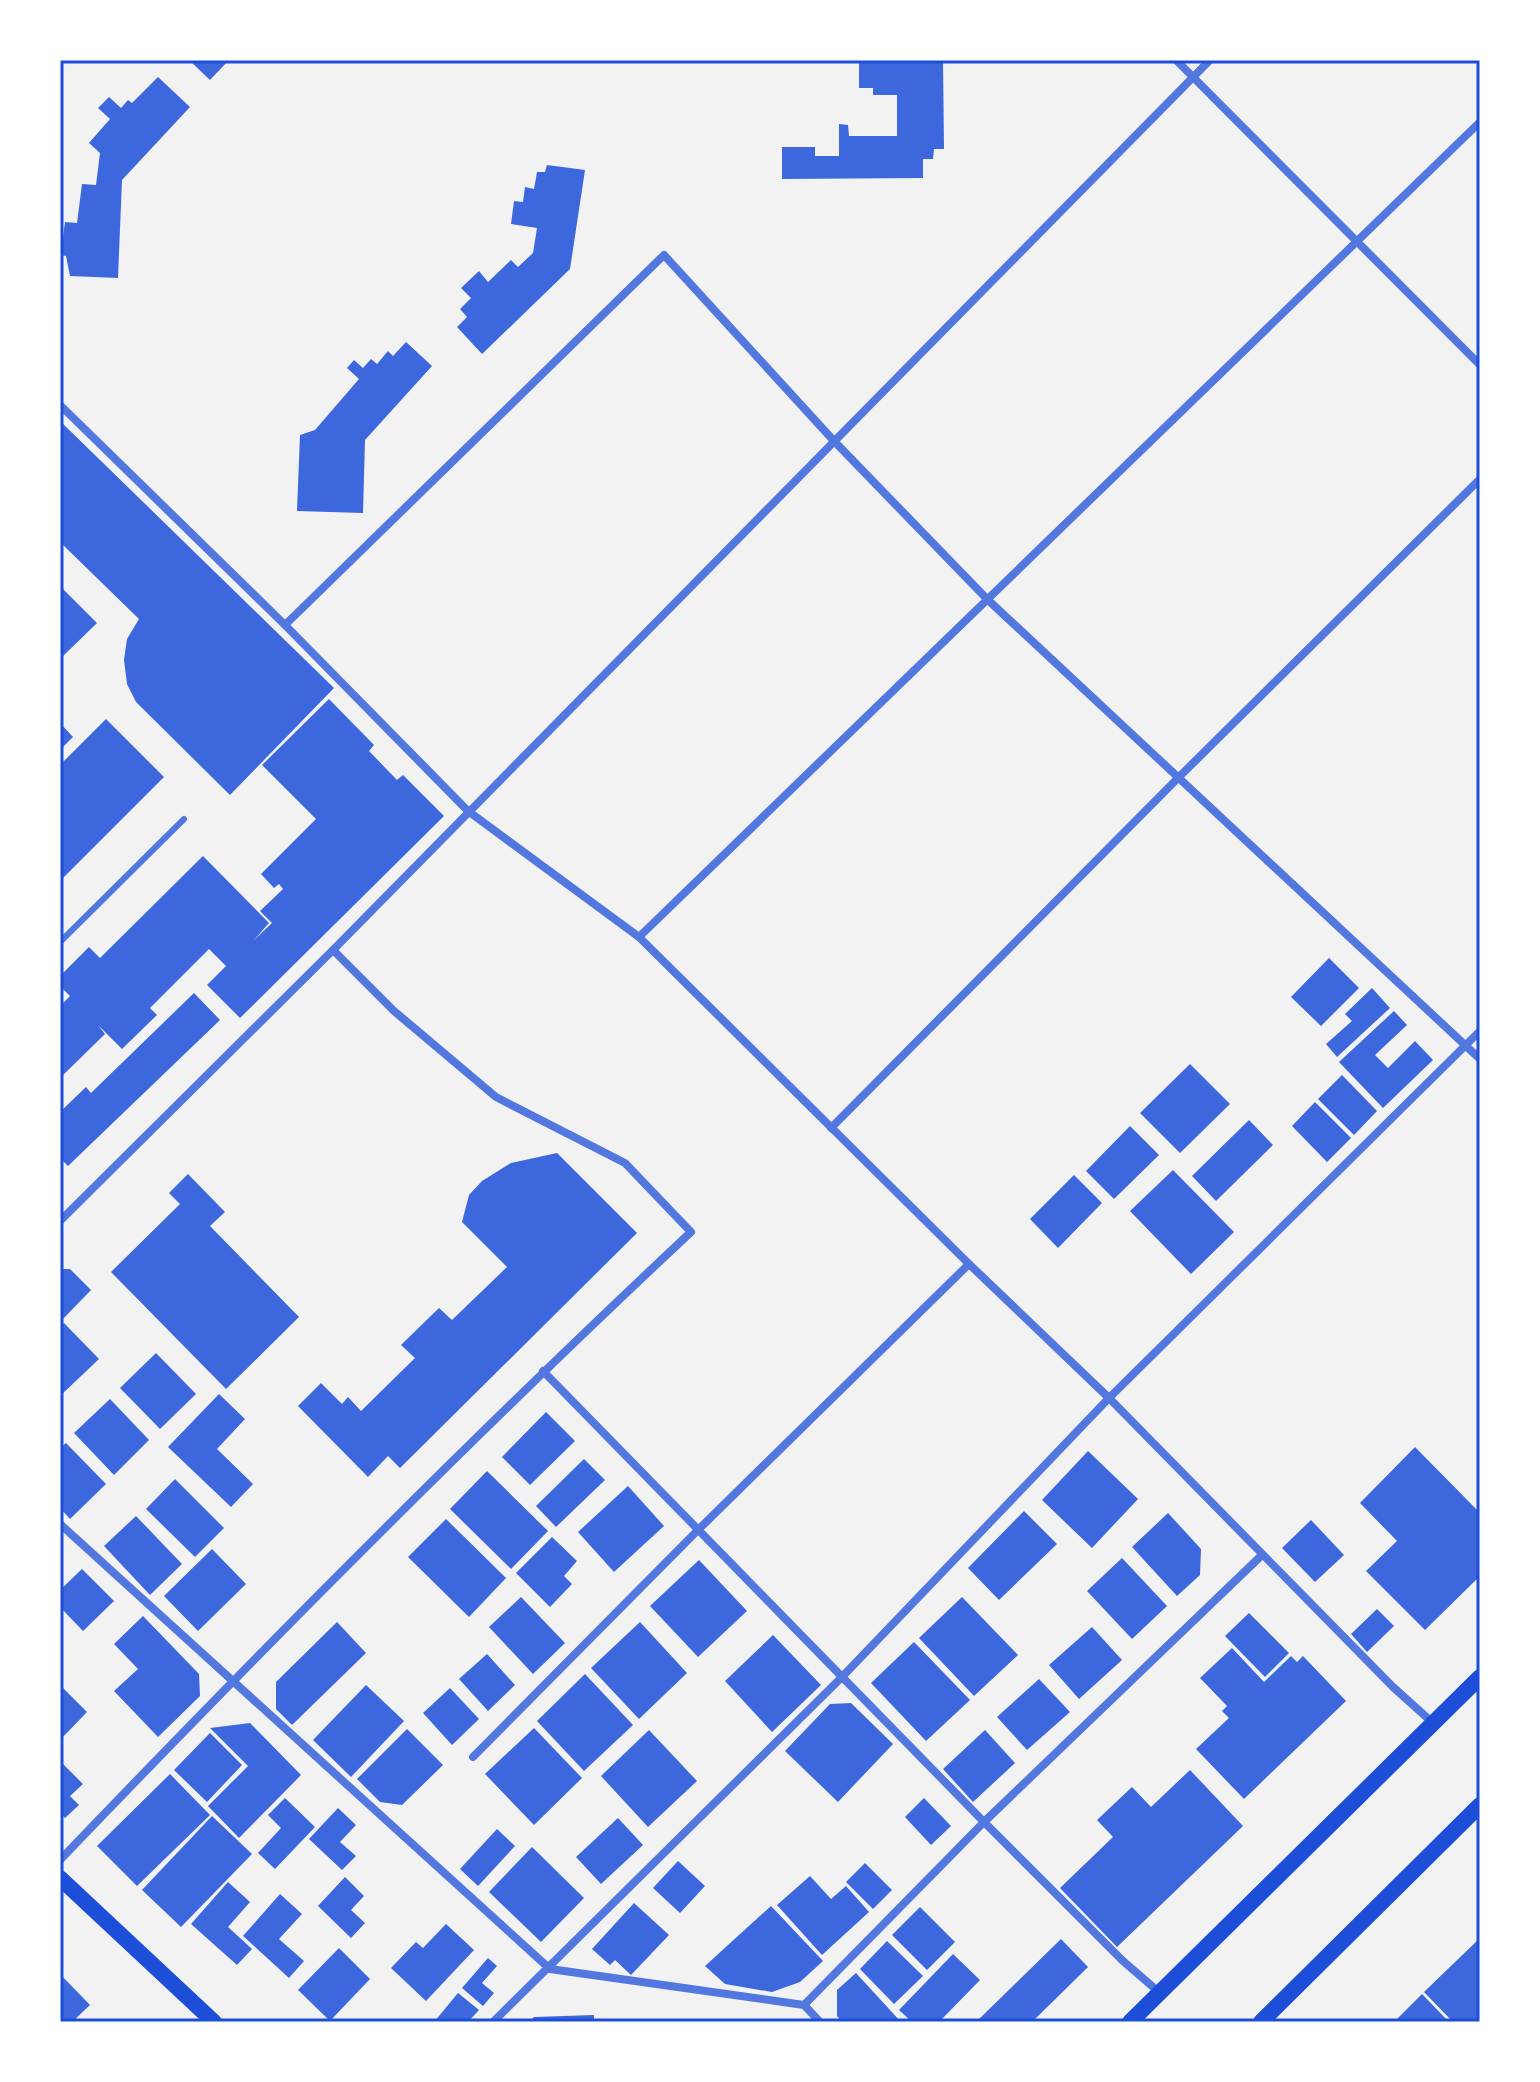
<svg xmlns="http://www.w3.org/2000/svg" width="1540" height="2082" font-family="Roboto,sans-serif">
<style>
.building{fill:#3d67dc}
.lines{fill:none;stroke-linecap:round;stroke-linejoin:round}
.service{stroke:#5277de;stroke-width:6}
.minor{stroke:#5277de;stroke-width:8}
.secondary{stroke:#1d4ed8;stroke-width:16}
.neatline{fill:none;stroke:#1d4ed8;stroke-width:3}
</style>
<rect width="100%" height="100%" fill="#f2f2f2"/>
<g class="building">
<polygon points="189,60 229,60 210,80"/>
<polygon points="881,60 943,60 944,149 934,149 933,159 923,159 923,178 782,179 782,147 815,147 815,156 839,156 839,124 848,125 849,136 897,136 897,95 873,95 873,88 859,88 859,63 881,63"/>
<polygon points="158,77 190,107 122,180 118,278 70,276 66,256 60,255 60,237 63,237 65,222 77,223 82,184 96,185 100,153 89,143 110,119 98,108 109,97 121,108 128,100 132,103"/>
<polygon points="547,165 585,170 570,269 482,354 457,327 467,317 460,309 471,298 461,288 479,271 488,282 511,260 518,267 533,253 537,228 511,224 514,201 523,202 525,187 534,189 537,172 545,172"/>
<polygon points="406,342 432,366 365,440 363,513 297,511 300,435 315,430 359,379 347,368 354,360 363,368 371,359 377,364 388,351 393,356"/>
<polygon points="60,421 334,688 230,795 136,702 127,684 124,660 127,639 139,619 60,542"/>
<polygon points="60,586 97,623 60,659"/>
<polygon points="329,699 374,745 369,751 397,780 403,775 444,816 240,1018 207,985 226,966 209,949 150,1008 157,1015 122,1049 98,1025 105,1034 60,1078 60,1006 70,996 60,986 60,976 89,947 100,958 203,856 269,923 253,941 272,923 260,911 283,889 279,884 274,888 261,874 316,819 262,765"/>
<polygon points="106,719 164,777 60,881 60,765"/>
<polygon points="60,723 73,737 60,750"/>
<polygon points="1329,958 1359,988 1321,1026 1291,997"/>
<polygon points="1372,988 1390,1008 1337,1057 1326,1044 1352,1021 1345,1014"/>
<polygon points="194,993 220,1020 68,1166 60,1158 60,1112 86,1087 91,1093"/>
<polygon points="1394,1011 1407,1025 1375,1055 1388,1068 1415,1041 1433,1060 1383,1108 1339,1062"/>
<polygon points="1190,1064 1230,1104 1180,1153 1140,1113"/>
<polygon points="1342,1075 1377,1111 1354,1135 1318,1099"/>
<polygon points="1315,1102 1351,1138 1327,1162 1292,1126"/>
<polygon points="1249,1120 1273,1145 1216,1201 1192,1176"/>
<polygon points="1130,1126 1159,1155 1114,1199 1086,1171"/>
<polygon points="557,1153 637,1233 400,1468 388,1456 368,1477 298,1406 321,1383 342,1404 348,1397 361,1411 415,1358 401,1345 439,1308 452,1320 507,1267 462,1222 469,1195 482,1181 511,1163"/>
<polygon points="1173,1170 1234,1232 1191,1274 1130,1211"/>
<polygon points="188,1174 225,1212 210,1226 299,1317 226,1389 111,1272 180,1204 169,1193"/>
<polygon points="1074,1175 1102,1203 1058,1248 1030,1219"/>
<polygon points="60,1269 70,1269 91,1290 60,1322"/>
<polygon points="64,1323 99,1359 60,1396 60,1326"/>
<polygon points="156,1353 196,1394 160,1429 120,1388"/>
<polygon points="219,1394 245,1419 217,1449 253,1484 231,1507 168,1447"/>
<polygon points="110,1399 149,1440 114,1475 74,1433"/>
<polygon points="546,1412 575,1441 530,1485 502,1457"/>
<polygon points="66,1443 106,1484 70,1519 60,1508 60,1448"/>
<polygon points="1415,1447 1480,1513 1480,1576 1425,1630 1366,1571 1397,1541 1360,1503"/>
<polygon points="1088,1451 1138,1499 1092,1548 1042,1500"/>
<polygon points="584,1459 605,1480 556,1527 536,1506"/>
<polygon points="487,1471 548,1531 511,1569 450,1509"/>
<polygon points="175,1479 224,1528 195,1557 146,1509"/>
<polygon points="628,1486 664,1526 614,1572 578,1532"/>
<polygon points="1024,1511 1057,1544 999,1600 968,1568"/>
<polygon points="1168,1513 1201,1549 1200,1575 1177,1596 1132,1547"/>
<polygon points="136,1516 182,1564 150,1595 104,1546"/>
<polygon points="446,1519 506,1578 469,1617 408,1557"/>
<polygon points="1311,1520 1344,1555 1315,1582 1282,1548"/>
<polygon points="552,1537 577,1561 564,1576 572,1584 550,1607 516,1573"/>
<polygon points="212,1549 246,1584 198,1631 164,1596"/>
<polygon points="1122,1558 1167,1606 1132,1639 1087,1591"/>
<polygon points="699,1560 747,1611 698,1657 650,1606"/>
<polygon points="82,1569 114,1601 83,1631 60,1607 60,1590"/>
<polygon points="521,1597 565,1643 533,1674 489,1627"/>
<polygon points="962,1597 1018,1655 974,1696 919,1638"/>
<polygon points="1377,1609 1394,1626 1367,1652 1351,1634"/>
<polygon points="1249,1613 1289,1653 1265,1677 1225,1636"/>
<polygon points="143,1616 199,1674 200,1696 158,1737 114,1691 138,1669 114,1644"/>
<polygon points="337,1622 366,1653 292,1725 276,1709 276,1682"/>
<polygon points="640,1622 687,1673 639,1719 591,1668"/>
<polygon points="1092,1627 1122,1660 1079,1699 1049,1665"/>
<polygon points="773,1635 821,1685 772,1732 725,1681"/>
<polygon points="914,1642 970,1700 926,1741 871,1683"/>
<polygon points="1232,1648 1264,1682 1291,1656 1297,1662 1303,1656 1346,1701 1244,1799 1196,1749 1229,1718 1222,1711 1227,1706 1200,1678"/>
<polygon points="487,1654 515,1685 488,1711 459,1679"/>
<polygon points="585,1674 633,1725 584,1771 537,1721"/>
<polygon points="1039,1679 1070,1712 1027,1750 997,1717"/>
<polygon points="60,1685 87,1712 60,1740"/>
<polygon points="366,1685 404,1721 351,1777 313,1740"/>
<polygon points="450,1688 479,1719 452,1745 423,1713"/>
<polygon points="851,1703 893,1744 838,1802 785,1751 830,1704"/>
<polygon points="250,1723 301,1775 239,1838 208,1806 248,1766 210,1728"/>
<polygon points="534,1728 582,1778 534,1825 485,1774"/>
<polygon points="407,1729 443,1765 402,1805 380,1802 357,1779"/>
<polygon points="649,1730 697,1781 648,1827 601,1776"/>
<polygon points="985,1730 1015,1763 973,1802 943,1769"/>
<polygon points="210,1733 242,1765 207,1802 174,1770"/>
<polygon points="60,1761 83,1784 70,1796 79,1805 65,1818 60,1813"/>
<polygon points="1190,1770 1243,1826 1117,1947 1060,1888 1113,1837 1097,1820 1132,1787 1151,1807"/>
<polygon points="170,1774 210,1815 137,1886 97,1846"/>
<polygon points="285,1798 315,1827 275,1869 258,1853 281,1828 268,1815"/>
<polygon points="924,1798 951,1826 931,1845 905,1817"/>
<polygon points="338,1808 356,1825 340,1842 356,1856 342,1870 309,1839"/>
<polygon points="212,1816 252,1854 181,1927 142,1890"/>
<polygon points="618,1818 643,1845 601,1884 576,1857"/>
<polygon points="497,1829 515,1846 478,1886 460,1869"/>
<polygon points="532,1847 584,1898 541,1942 489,1892"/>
<polygon points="678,1861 705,1886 680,1913 653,1888"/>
<polygon points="865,1863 892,1890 873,1909 846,1882"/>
<polygon points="810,1876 831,1899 846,1886 869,1912 822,1955 777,1905"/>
<polygon points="345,1877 364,1896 351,1910 365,1923 351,1938 318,1906"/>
<polygon points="228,1882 250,1902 228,1927 252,1949 237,1965 191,1924"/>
<polygon points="280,1894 302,1914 279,1939 304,1961 289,1978 243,1936"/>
<polygon points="634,1903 669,1935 631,1975 615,1960 610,1965 592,1949"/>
<polygon points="771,1906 823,1961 800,1982 772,1992 725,1984 705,1966"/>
<polygon points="920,1907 955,1942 927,1970 892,1935"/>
<polygon points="446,1924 474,1950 426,2001 391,1968 416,1942 423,1948"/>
<polygon points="1480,1938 1480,2022 1453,2022 1424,1992"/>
<polygon points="1061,1939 1088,1967 1032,2022 976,2022"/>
<polygon points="887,1941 923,1976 894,2004 860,1969"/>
<polygon points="339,1948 370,1979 330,2021 298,1990"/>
<polygon points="953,1954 980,1980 939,2022 912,2022 899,2010"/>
<polygon points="488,1958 497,1966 482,1983 494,1993 483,2006 462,1988"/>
<polygon points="856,1973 901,2022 842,2022 837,2016 837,1990"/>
<polygon points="60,1974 90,2005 72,2022 60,2022"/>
<polygon points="458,1993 479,2010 468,2022 434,2022"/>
<polygon points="1422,1994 1449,2022 1394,2022"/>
<polygon points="594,2015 594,2022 529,2022 534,2017"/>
</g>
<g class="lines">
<polyline class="service" points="60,942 184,819"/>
<g class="minor">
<polyline points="1176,60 1480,365"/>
<polyline points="60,405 285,625 468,811 639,937 969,1264 1109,1398 1393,1687 1433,1723"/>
<polyline points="285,625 664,255 834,441 987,599 1480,1059"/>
<polyline points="639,937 1480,122"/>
<polyline points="831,1128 1179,777 1480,479"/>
<polyline points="60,1221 333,950 1210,60"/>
<polyline points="543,1371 984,1822 1123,1961 1160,1993"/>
<polyline points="60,1524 550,1969 804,2005 820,2022"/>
<polyline points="473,1757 698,1530 969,1264"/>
<path d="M60,1860C265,1646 474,1435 691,1232L625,1163L496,1097L394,1011L333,950"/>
<polyline points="804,2005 984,1822 1262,1555"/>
<polyline points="493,2022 842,1677 1109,1398 1480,1031"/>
</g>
<g class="secondary">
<polyline points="60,1878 214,2022"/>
<polyline points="1130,2022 1480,1677"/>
<polyline points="1261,2022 1480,1805"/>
</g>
</g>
<rect width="1540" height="2082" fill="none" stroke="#ffffff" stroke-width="124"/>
<rect x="62" y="62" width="1416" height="1958" class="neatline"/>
</svg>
